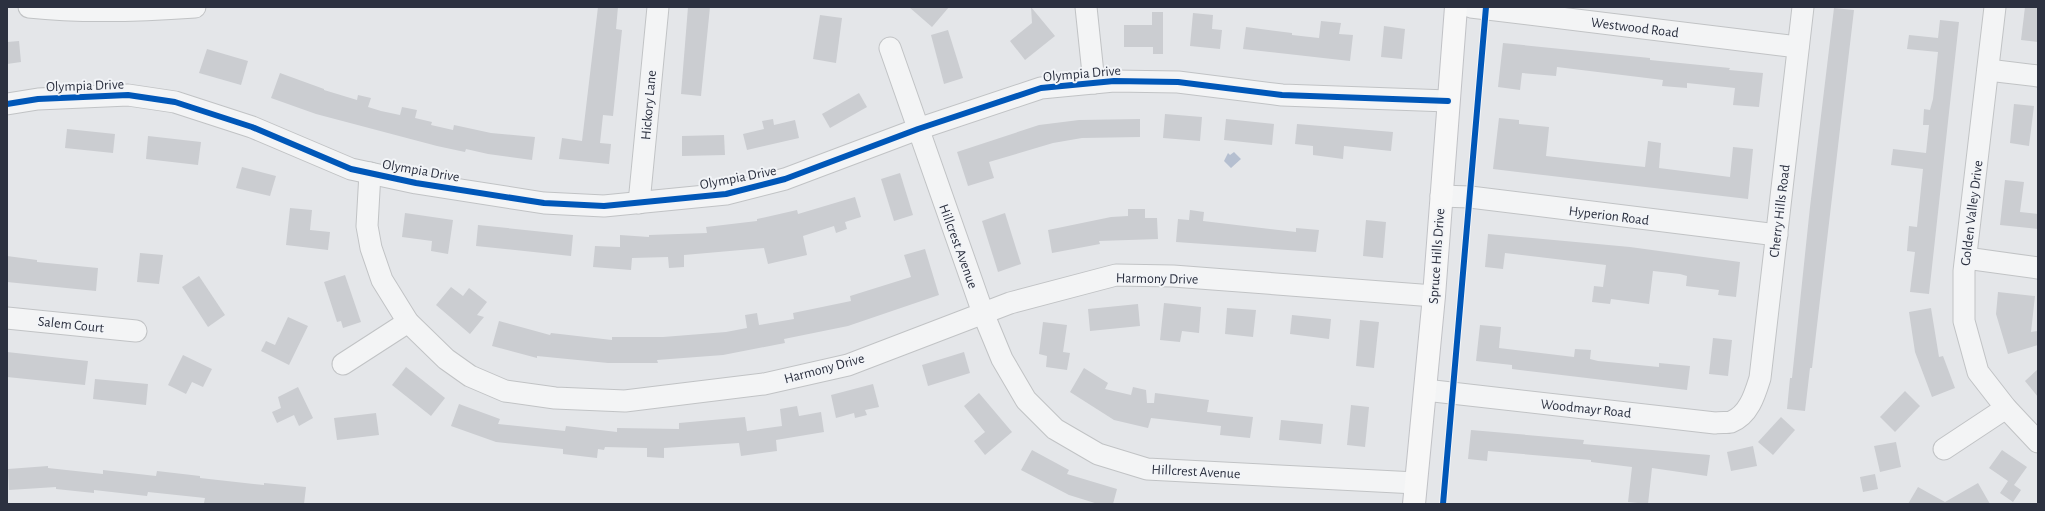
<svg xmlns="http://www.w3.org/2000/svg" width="2045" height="511" font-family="'Alegreya Sans',sans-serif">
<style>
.water{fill:#b5bfd0}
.building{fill:#cbcdd1}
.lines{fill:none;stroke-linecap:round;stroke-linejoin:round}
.minor-casing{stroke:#c1c3c5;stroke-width:23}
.major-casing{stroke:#c1c2c6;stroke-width:24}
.minor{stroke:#f3f4f5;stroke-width:21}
.major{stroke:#f7f7f7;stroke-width:22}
.cycleway-casing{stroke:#f2f4f7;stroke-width:8}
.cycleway{stroke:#0057b8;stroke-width:6}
.labels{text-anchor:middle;stroke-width:4;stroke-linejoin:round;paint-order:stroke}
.street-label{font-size:14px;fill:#2c3140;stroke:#f2f4f7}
</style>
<rect width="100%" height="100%" fill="#e4e6e9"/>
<polygon class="water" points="1234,152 1241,159 1231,168 1224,161 1228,153 1230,155"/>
<g class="building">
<polygon points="598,7 618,7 616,29 622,30 613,116 603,115 600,143 611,144 609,164 559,159 562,138 582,141"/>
<polygon points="688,7 710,7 701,96 681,94"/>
<polygon points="909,7 949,7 932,27"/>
<polygon points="1031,7 1055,36 1025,60 1010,41 1032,23"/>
<polygon points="2025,7 2038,7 2038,42 2021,40"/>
<polygon points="1834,8 1854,10 1812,368 1810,368 1805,411 1787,409 1790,378 1792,378 1810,207"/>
<polygon points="1152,12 1163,12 1163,54 1153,54 1153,47 1124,47 1124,25 1152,25"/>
<polygon points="1193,13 1213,15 1212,29 1222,30 1220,49 1190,46"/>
<polygon points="820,15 842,18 836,63 813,59"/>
<polygon points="1940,20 1959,22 1929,294 1910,292 1915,252 1907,251 1909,226 1917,227 1923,169 1891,165 1893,149 1926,153 1929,125 1923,125 1924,109 1930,110 1933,99 1938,52 1907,49 1909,35 1938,38"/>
<polygon points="1321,21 1341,23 1339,34 1353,35 1350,61 1243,49 1246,27 1292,33 1292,35 1319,38"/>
<polygon points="1384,26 1405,29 1402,59 1381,57"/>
<polygon points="948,30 963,78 944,84 931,35"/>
<polygon points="19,41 21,62 7,64 7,42"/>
<polygon points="1503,43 1650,58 1650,60 1730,68 1729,70 1763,73 1759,107 1733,105 1735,88 1687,83 1687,88 1662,86 1663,80 1557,67 1556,76 1522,73 1520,90 1498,87"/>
<polygon points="207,49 248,61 241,85 199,73"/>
<polygon points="280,73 324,89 324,90 357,100 358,95 371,98 368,107 381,111 400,115 402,107 417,110 415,118 432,122 431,125 453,130 454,125 491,133 535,137 532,160 488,154 466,149 465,152 437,146 316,114 271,98"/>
<polygon points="859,93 867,107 830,128 822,114"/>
<polygon points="2014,104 2034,106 2029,146 2010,143"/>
<polygon points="1165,114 1202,117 1200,141 1163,138"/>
<polygon points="1499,118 1519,120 1519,124 1549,127 1546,156 1598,162 1645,167 1648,141 1661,143 1659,168 1730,177 1733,147 1753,149 1748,199 1493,169"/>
<polygon points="773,119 774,125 795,120 799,138 747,150 743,134 764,129 762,121"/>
<polygon points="1140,119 1140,137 1082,138 1053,143 989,162 994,178 968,186 957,152 1039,125 1079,120"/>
<polygon points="1226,119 1274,124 1272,145 1224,140"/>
<polygon points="1297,124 1393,132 1391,151 1344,146 1343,159 1313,155 1313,146 1295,144"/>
<polygon points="67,129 115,134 113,153 65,148"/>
<polygon points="724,135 725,155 682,156 682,136"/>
<polygon points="148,136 201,142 198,165 146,159"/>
<polygon points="242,167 276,176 270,196 236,188"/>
<polygon points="900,173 913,215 894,221 881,179"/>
<polygon points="2005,180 2024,182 2020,212 2038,214 2038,229 2000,225"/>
<polygon points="855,197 861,217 845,222 847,229 836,233 834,226 803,236 807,255 768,264 764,248 684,255 684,267 669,268 668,257 632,258 631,270 593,267 595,246 620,247 620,235 649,237 649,235 707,233 706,227 757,221 757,219 797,210 798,214"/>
<polygon points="290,208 312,210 310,230 330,232 328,250 286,245"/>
<polygon points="1128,209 1145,209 1145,218 1157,218 1158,239 1099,241 1100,244 1052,253 1048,230 1111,217 1128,216"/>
<polygon points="1190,210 1204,212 1203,221 1296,232 1296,228 1319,230 1316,252 1176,242 1178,219 1189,220"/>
<polygon points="405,213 453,220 448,254 431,251 432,241 402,237"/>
<polygon points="1005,213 1021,264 998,272 982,221"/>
<polygon points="1366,220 1386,222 1383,258 1363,256"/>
<polygon points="478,225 573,235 571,256 476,246"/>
<polygon points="1488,234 1630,247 1740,262 1736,297 1718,295 1719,290 1686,286 1687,276 1680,274 1653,271 1649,304 1611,299 1610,304 1592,302 1594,286 1603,287 1606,265 1505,253 1503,269 1485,267"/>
<polygon points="925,249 939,295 848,326 784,339 785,343 723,355 657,360 658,363 608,363 537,356 537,358 492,346 499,321 550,335 551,333 612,340 612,337 663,337 726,332 747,328 745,315 757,313 759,325 794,319 793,313 851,301 850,296 911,277 904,255"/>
<polygon points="140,253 163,255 159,284 137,282"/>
<polygon points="7,256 37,260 37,262 98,268 96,291 7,282"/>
<polygon points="345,275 361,322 343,328 341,321 337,322 324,282"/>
<polygon points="199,276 225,315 208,327 182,287"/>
<polygon points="451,287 463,296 469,288 487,302 477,315 484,317 470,334 436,305"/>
<polygon points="1998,292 2035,296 2031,332 2038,331 2038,345 2008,354 1996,314"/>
<polygon points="1164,303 1201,307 1199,333 1182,331 1180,342 1160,340"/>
<polygon points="1138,304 1140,326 1090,331 1088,309"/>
<polygon points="1227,308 1256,310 1253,337 1225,334"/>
<polygon points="1931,308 1939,357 1943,356 1955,388 1932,397 1915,352 1909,312"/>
<polygon points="1292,315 1331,319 1329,339 1290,334"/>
<polygon points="288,317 308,326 289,365 261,351 266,341 275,345"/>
<polygon points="1360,320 1379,322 1374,368 1356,366"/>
<polygon points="1043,322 1067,325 1063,352 1070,353 1067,370 1046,367 1047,356 1039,354"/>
<polygon points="1480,325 1501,327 1499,348 1574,357 1575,349 1591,350 1590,359 1598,361 1659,367 1659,363 1690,366 1687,390 1512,369 1512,365 1476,361"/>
<polygon points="1713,338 1732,340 1728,376 1709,374"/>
<polygon points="7,352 88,361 85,385 7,377"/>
<polygon points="964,352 970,373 928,386 922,365"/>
<polygon points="183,355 212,369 203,387 192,382 186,394 168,385"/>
<polygon points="406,367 445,398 431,416 392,385"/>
<polygon points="1084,368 1108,383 1105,389 1131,395 1133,387 1146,390 1147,403 1154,403 1155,393 1209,400 1207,412 1253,417 1250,438 1220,435 1221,426 1151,418 1148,428 1114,420 1070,392"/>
<polygon points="2038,369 2038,397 2025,381"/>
<polygon points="95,379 148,384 146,405 93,399"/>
<polygon points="873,384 879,407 865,410 867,415 855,418 854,413 836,418 831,395"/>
<polygon points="298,387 313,418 299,426 294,415 277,423 272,412 281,408 278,397"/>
<polygon points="1905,391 1920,406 1895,432 1880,417"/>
<polygon points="979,393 1012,432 985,455 974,441 985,432 964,406"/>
<polygon points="459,404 500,419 498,424 565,431 566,426 617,432 617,428 679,429 679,423 745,417 747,431 782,426 780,409 797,406 799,416 821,412 824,432 776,440 777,451 741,456 739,443 664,448 664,458 647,457 647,448 605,447 604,450 598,449 597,458 563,454 563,449 496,442 451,426"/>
<polygon points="1351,405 1369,407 1365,447 1347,445"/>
<polygon points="376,413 379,435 337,440 334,418"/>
<polygon points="1781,417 1795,430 1773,455 1758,442"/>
<polygon points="1281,420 1323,424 1321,444 1279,440"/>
<polygon points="1471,430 1584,440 1583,444 1710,455 1707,476 1652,468 1648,504 1628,502 1632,467 1591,462 1591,460 1488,451 1487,461 1468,459"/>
<polygon points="1896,442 1901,467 1880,472 1874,446"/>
<polygon points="1753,446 1757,466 1731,471 1727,452"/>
<polygon points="1032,450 1069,470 1067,474 1117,489 1113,504 1098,504 1069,495 1021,470"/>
<polygon points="2002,450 2027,467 2014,485 2021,490 2013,502 2000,493 2008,481 1989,468"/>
<polygon points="48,466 48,468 103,474 103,470 156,476 157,471 200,476 200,478 264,485 264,483 306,487 304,504 214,504 204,503 205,498 148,492 147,496 94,490 94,493 56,489 56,487 9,490 8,469"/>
<polygon points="1875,474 1878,489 1863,492 1860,477"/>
<polygon points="1978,483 1990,504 1908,504 1918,487 1945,502"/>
</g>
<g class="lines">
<g class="minor-casing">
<g id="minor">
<path d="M29,7C84,13 139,11 195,7"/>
<polyline points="1086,7 1094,83"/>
<polyline points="1471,7 1798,47"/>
<polyline points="1995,7 1964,271 1964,321 1978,372 2006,408 2038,442"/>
<polyline points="890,48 983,313 1002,359 1026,400 1055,429 1098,454 1147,469 1416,483"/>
<polyline points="1988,70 2038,76"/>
<polyline points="7,104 38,99 128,95 175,102 252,127 351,169 416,183 544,203 604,206 726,194 785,179 918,129 1041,88 1114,81 1178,82 1282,95 1448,101"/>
<polyline points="370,173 367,226 371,248 382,280 408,322 446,359 470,376 505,391 555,398 625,401 764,384 848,365 1010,303 1116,275 1173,276 1434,296"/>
<polyline points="1441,196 1470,197 1777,235"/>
<polyline points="639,203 658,7"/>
<polyline points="1966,258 2038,268"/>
<polyline points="7,318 136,331"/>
<polyline points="343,364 408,322"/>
<path d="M1425,390L1715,423C1720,422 1727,423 1731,422C1749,415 1755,394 1760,378L1803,7"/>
<polyline points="1944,449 2006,408"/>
</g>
</g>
<g class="major-casing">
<polyline id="major" points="1414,504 1434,296 1456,7"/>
</g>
<use href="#minor" class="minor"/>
<use href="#major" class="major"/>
<g class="cycleway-casing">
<g id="cycleway">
<polyline points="7,104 38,99 128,95 175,102 252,127 351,169 416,183 544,203 604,206 726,194 785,179 918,129 1041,88 1114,81 1178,82 1282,95 1448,101"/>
<polyline points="1443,504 1486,7"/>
</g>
</g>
<use href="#cycleway" class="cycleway"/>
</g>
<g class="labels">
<g class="street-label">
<text transform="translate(1635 27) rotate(7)" y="5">Westwood Road</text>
<text transform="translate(1082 73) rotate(-5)" y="5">Olympia Drive</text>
<text transform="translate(85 85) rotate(-2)" y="5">Olympia Drive</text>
<text transform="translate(648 105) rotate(-85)" y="5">Hickory Lane</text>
<text transform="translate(421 170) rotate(10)" y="5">Olympia Drive</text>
<text transform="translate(738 177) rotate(-11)" y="5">Olympia Drive</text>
<text transform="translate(1779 211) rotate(-83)" y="5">Cherry Hills Road</text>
<text transform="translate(1971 213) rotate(-83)" y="5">Golden Valley Drive</text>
<text transform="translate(1609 215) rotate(7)" y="5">Hyperion Road</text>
<text transform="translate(959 246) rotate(70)" y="5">Hillcrest Avenue</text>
<text transform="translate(1436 256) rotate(-86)" y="5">Spruce Hills Drive</text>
<text transform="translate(1157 278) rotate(1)" y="5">Harmony Drive</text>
<text transform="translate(71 324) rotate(6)" y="5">Salem Court</text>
<text transform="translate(824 368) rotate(-15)" y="5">Harmony Drive</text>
<text transform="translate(1586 408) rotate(6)" y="5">Woodmayr Road</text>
<text transform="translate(1196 471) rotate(3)" y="5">Hillcrest Avenue</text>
</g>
</g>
<rect width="2045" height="511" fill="none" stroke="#2c3140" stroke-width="16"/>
</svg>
